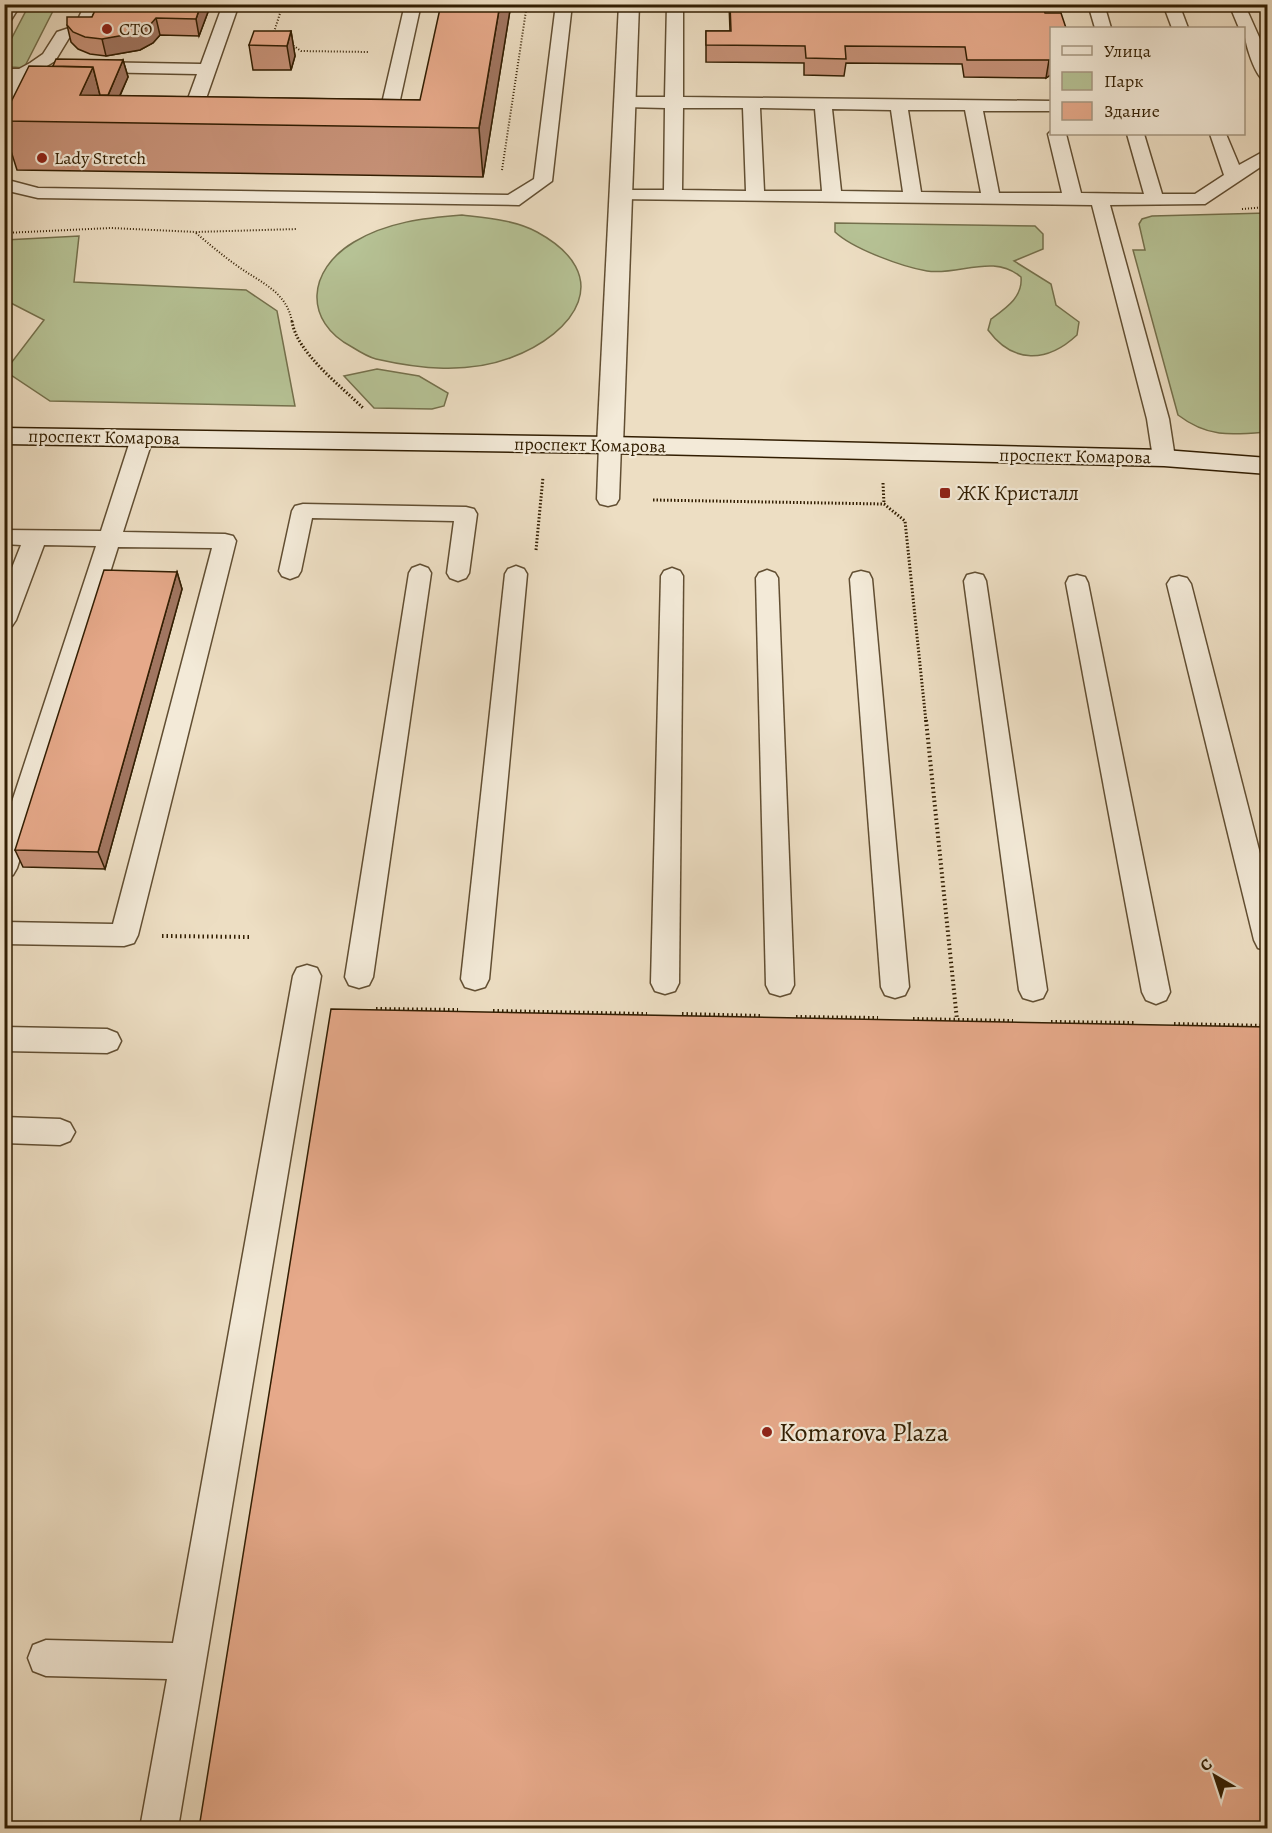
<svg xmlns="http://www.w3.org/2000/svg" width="1272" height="1833" font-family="Alegreya,serif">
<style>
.green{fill:#b6c295;stroke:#74704c;stroke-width:1.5}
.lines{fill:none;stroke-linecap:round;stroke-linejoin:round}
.service-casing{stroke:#614e32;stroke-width:3}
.minor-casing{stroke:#614e32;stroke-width:3}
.tertiary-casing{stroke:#614e32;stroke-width:3}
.secondary-casing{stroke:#321e02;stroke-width:3}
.path-far2{stroke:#321e02;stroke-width:2;stroke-dasharray:1 2;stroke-linecap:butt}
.path-far1{stroke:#321e02;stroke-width:3;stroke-dasharray:1.5 2;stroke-linecap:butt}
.path{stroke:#321e02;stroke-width:4;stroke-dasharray:1.5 3;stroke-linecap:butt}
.service{fill:#f3ead8;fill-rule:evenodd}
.minor{fill:#f3ead8;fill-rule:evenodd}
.tertiary{fill:#f3ead8;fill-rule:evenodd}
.secondary{fill:#f3ead8;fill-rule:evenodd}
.wall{fill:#c69177;stroke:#321e02;stroke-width:1.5}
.shaded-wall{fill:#a17661;stroke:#321e02;stroke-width:1.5}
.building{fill:#e6a98a;stroke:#321e02;stroke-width:1.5}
.poi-dot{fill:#8f2418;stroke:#f3ead8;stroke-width:2}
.labels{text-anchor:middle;stroke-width:4.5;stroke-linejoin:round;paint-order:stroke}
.far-poi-label{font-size:18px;fill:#321e02;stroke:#f3ead8;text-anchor:start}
.far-street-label{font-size:18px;fill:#321e02;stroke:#f3ead8}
.poi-label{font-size:21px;fill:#321e02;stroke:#f3ead8;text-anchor:start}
.near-poi-label{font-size:26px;fill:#321e02;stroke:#f3ead8;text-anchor:start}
</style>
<rect width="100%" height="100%" fill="#eddec3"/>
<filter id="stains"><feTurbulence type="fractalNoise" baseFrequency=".00333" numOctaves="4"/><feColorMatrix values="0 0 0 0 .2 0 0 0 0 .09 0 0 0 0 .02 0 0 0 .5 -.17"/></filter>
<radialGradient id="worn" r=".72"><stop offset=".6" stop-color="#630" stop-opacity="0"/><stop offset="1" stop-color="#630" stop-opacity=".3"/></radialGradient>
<g class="green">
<polygon points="29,5 56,5 24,68 12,67 5,63 5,51"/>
<path d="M1267,213V432C1232,435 1208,438 1178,415L1133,250H1145L1139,224L1142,219L1152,216Z"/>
<path d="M462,215C487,218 515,220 537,232C616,275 577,333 510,358C467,374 420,369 376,359C368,357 360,352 352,347C303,321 307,270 354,242C387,222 424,218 462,215Z"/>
<path d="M835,223L1035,226L1043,234V249L1014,261L1051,284L1056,305L1079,322L1077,335C1047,363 1013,364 988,330L991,319C1006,308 1023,297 1021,277C993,253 959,276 927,271C903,267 853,249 835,232Z"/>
<polygon points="79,236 74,282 246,290 277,311 295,406 50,401 5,371 44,320 5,300 5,240"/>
<polygon points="377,369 419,376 448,393 444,406 432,409 374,408 344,376"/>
</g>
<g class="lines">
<g class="service-casing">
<g id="service">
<polygon points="85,4 101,4 88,32 69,38 55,61 29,77 13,110 4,115 4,92 11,79 4,79 4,69 19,69 30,63 43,54 57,32 75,26"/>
<polygon points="223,4 239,4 202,110 214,111 217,115 214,119 185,119 182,115 197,74 89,72 81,67 89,62 201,64"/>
<polygon points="405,4 421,4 396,118 393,122 363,121 360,117 363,113 380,112"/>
<polygon points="556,4 572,4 552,181 519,205 38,198 4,190 4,179 38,188 508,195 534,179"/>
<path d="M667,4H683V97L1052,101V111H983L999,193H1062L1048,134L1052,130V134H1066L1081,193L1144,194L1127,134H1144L1162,194H1195L1224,175L1210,134H1226L1239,165L1268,149V162L1205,204L1110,205L1169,419L1175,458L1172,463L1164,465L1156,463L1153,458L1147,419L1092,205L615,199L612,195L615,191L621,190H664L665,108L625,107L619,106L616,102L619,98L625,97H665ZM683,108H743L746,191L682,190ZM760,108L815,109L822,191H764ZM832,109L891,110L903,192L841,191ZM908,110H965L981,193L921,192Z"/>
<polygon points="1088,4 1104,4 1111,28 1095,28"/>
<polygon points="1163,4 1179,4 1188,28 1172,28"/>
<path d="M1229,4H1268V10H1247L1268,57V83C1255,80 1244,41 1244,28H1239Z"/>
<polygon points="142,431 150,433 153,438 123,532 225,534 233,536 236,541 138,935 134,943 124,946 4,944 4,922 113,924 212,548 118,547 17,868 13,875 4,878 4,826 96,546 44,545 16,620 12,626 4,628 4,588 21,545 4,544 4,530 101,531 131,438 134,433"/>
<polygon points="610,438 618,440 621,445 619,499 616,504 608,506 600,504 597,499 599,445 602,440"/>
<polygon points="303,504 466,507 474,509 477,514 469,573 466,578 458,581 450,578 447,573 454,521 312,518 301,571 298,576 290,579 282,576 279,571 292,511 295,506"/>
<polygon points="420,565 428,568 431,573 373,977 369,985 359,988 349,985 345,977 409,573 412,568"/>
<polygon points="516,566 524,569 527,574 489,979 485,987 475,990 465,987 461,979 505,574 508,569"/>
<polygon points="672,568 680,571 683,576 679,983 675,991 665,994 655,991 651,983 661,576 664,571"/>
<polygon points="767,570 775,573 778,578 794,985 790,993 780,996 770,993 766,985 756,578 759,573"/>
<polygon points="861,571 869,573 872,579 909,987 905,995 895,998 885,995 881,987 850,579 853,573"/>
<polygon points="975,573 983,575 986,581 1047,990 1043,998 1033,1001 1023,998 1019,990 964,581 967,575"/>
<polygon points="1077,575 1085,577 1088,583 1170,992 1166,1000 1156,1004 1146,1000 1142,992 1066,583 1069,577"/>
<polygon points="1179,576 1187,578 1191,584 1268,885 1268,951 1258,948 1254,940 1167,584 1171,578"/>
<polygon points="307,965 317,968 321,976 178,1828 140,1828 167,1679 46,1676 33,1671 28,1658 33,1645 46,1640 173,1643 293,976 297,968"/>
<polygon points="4,1027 107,1029 117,1033 121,1041 117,1049 107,1053 4,1051"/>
<polygon points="4,1117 60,1119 70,1123 75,1132 70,1141 60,1145 4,1143"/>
</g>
</g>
<g class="minor-casing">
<polygon id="minor" points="619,4 639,4 623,445 619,451 610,453 601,451 597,445"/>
</g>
<g class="tertiary-casing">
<polygon id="tertiary" points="4,4 21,4 11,20 4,22"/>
</g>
<g class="secondary-casing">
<polygon id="secondary" points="4,428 610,437 1164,450 1268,458 1268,474 1164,466 610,453 4,444"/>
</g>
<g class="path-far2">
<polyline points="274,32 283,4"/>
<polyline points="291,44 301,51 369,52"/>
<polyline points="502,170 527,4"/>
<polyline points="1242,209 1268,207"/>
<polyline points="4,233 111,228 196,232 297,229"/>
<path d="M196,233C209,244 222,255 236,265C259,282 287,291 292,322"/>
</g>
<g class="path-far1">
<path d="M292,321C296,352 341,386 363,408"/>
<polyline points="883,483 884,504"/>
<polyline points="653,500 884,504 905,521 926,722"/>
<polyline points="536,550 543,477"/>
</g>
<g class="path">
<polyline points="926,720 957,1020"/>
<polyline points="162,936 251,937"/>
<polyline points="376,1009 458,1010"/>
<polyline points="493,1011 647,1014"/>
<polyline points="682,1014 761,1016"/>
<polyline points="796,1017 878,1018"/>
<polyline points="913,1019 1013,1021"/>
<polyline points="1051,1022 1136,1023"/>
<polyline points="1174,1024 1268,1026"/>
</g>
<use href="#service" class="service"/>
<use href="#minor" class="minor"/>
<use href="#tertiary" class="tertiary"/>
<use href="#secondary" class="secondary"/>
</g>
<g class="wall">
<polygon points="98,4 211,4 199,36 160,35 153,43 140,50 106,56 90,54 78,49 71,42 67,25 92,17"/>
<polygon points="511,4 483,177 17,170 4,129 4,116 53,66 123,60 128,77 120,96 420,100"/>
<polygon points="729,4 1042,4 1052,74 1046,78 964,77 962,64 846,63 844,76 804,75 804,63 706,62 706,31 730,31"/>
<polygon points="291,31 295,56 291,70 253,70 249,45"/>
<polygon points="177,572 182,589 105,869 23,867 15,850"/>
</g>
<g class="shaded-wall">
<polygon points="201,4 211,4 199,36 196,19"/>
<polygon points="500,4 511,4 483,177 479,128"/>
<polygon points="156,18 160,35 153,43 140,50 106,56 102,39"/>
<polygon points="291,31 295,56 291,70 287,46"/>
<polygon points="1052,59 1052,74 1046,78 1049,60"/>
<polygon points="123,60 128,77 111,115 107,98"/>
<polygon points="93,67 105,115 80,95"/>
<polygon points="177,572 182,589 105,869 98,852"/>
</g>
<g class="building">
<polygon points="98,4 201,4 196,19 156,18 149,26 136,33 102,39 85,37 73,32 67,25 67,17 92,17"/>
<polygon points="441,4 500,4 479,128 4,121 4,116 29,66 93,67 80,95 420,100"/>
<polygon points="730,4 1042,4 1045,13 1061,13 1066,28 1052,28 1052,59 1049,60 967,60 965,47 845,46 846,59 806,58 805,46 706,45 706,31 731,31"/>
<polygon points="254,31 291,31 287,46 249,45"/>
<polygon points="56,59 123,60 108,95 100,95 93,67 53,66"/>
<polygon points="104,570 177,572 98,852 15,850"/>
<polygon points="331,1009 1268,1027 1268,1828 199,1828"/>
</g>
<g class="poi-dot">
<circle cx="107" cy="29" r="6"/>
<circle cx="42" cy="158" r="6"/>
<rect x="939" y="487" width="12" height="12" rx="3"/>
<circle cx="767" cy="1432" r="6"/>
</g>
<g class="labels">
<g class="far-poi-label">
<text x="119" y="35">СТО</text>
<text x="54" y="164">Lady Stretch</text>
</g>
<g class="far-street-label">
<text transform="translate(104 437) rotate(1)" y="6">проспект Комарова</text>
<text transform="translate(590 445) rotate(1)" y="6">проспект Комарова</text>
<text transform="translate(1075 456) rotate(1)" y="6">проспект Комарова</text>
</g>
<g class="poi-label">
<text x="957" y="500">ЖК Кристалл</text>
</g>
<g class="near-poi-label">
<text x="779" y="1441">Komarova Plaza</text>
</g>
</g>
<rect width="1272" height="1833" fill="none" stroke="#eddec3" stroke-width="24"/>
<rect x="6" y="6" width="1260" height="1821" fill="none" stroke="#321e02" stroke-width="3"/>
<rect x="12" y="12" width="1248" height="1809" fill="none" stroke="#321e02" stroke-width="1.5"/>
<rect x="1050" y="27" width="195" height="108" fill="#f3ead8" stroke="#a69882" stroke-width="1.5"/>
<rect x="1062" y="46" width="30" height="9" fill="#f3ead8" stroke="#a69882" stroke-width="1.5"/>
<text x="1104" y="57" font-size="18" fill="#321e02">Улица</text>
<rect x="1062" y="72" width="30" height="18" fill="#b6c295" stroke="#a69882" stroke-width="1.5"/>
<text x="1104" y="87" font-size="18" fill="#321e02">Парк</text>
<rect x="1062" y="102" width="30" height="18" fill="#e6a98a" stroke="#a69882" stroke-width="1.5"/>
<text x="1104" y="117" font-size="18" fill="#321e02">Здание</text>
<g transform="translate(1215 1776) rotate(321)" stroke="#f3ead8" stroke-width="4.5" paint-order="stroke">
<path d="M0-4.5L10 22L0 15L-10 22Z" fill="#321e02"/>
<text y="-9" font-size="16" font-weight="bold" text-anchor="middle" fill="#321e02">С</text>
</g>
<rect width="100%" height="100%" filter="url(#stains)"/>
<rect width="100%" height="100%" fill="url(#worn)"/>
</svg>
